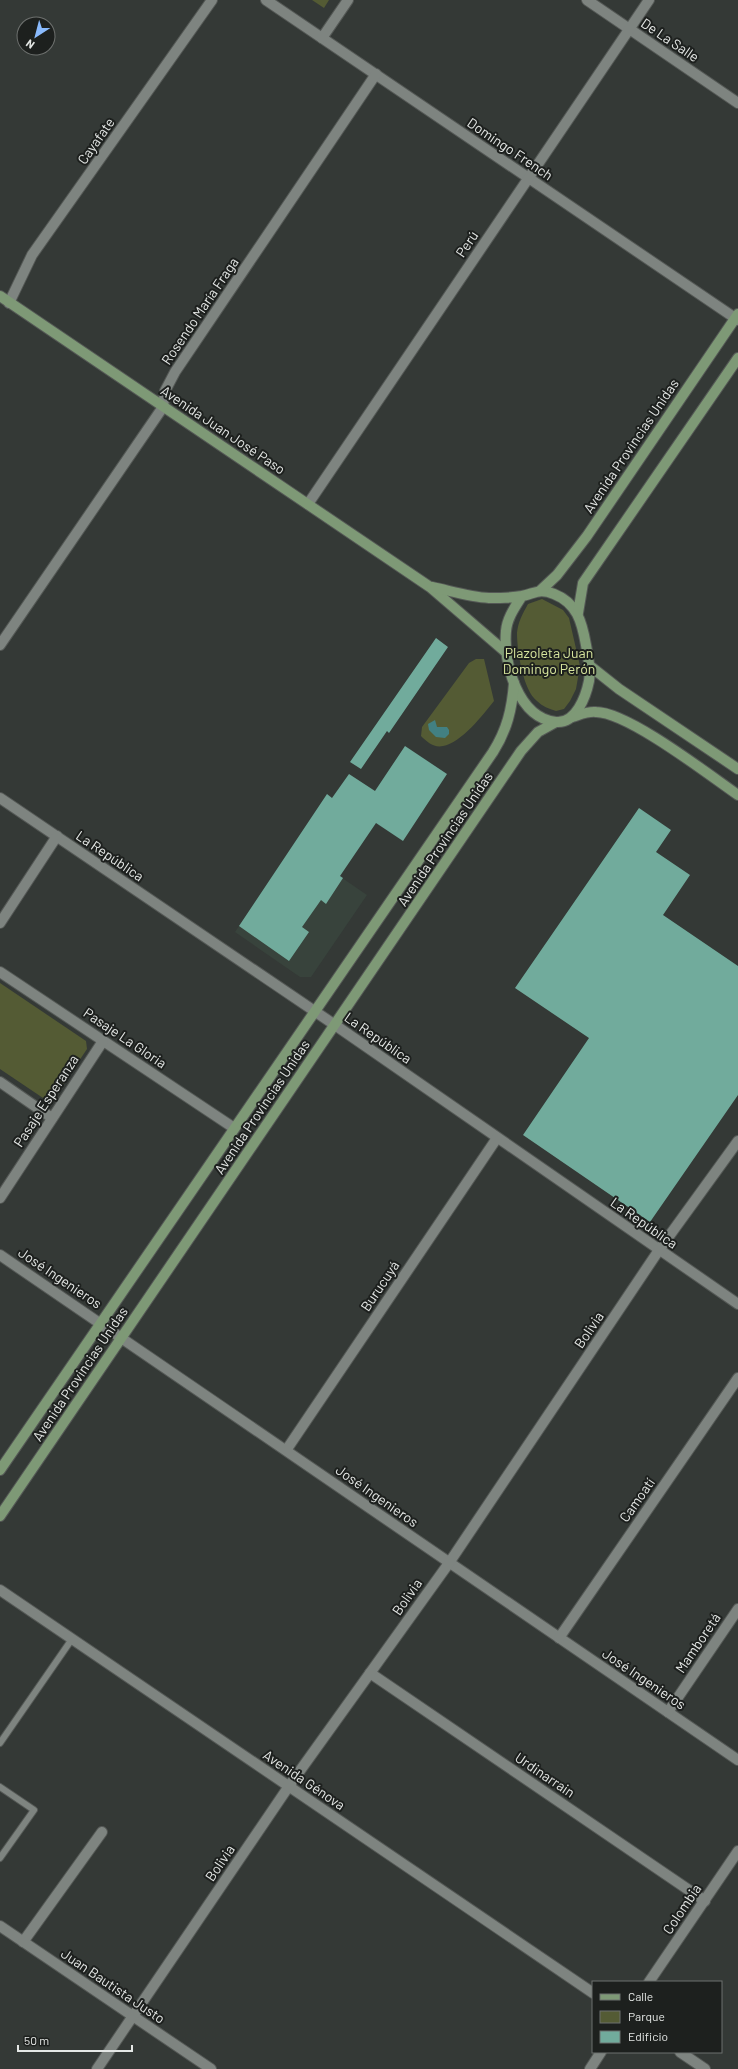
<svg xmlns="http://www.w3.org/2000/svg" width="738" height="2069" font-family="Barlow,sans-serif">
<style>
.built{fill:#38433c}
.green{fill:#545b34}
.water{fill:#428082}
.building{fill:#71ab9c}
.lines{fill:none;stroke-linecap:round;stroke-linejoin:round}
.service-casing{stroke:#545855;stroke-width:8}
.minor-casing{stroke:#545855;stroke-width:12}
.tertiary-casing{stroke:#545855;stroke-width:12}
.secondary-casing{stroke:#545855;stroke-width:12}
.service{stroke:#7e8480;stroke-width:6}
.minor{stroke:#7e8480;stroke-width:10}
.tertiary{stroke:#7e8480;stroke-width:10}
.secondary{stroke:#7e9976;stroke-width:10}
.labels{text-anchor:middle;stroke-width:4;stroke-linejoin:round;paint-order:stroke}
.street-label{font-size:14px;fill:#e5e8e6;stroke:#1d201e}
.park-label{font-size:14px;fill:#d8e69e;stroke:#1d201e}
</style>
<rect width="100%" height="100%" fill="#343936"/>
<polygon class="built" points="294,845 367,895 311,977 300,977 235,932"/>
<g class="green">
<polygon points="312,0 329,0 324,8"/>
<path d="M542,599L563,610L569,618L580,666L576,689L570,701L564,709L556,711C549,709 542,706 537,701C523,690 517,651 517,633C518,622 523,613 528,604Z"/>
<path d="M476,659H484L494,701C483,715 461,743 443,746C434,748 427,742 421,736L422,727L469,663Z"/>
<polygon points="0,983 86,1041 87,1049 54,1098 46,1100 0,1069"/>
</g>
<polygon class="water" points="435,720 437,727 447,727 449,730 449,734 445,738 436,737 429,730 428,724"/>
<g class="building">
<polygon points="436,638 448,647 389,733 387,731 361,769 350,762"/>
<polygon points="405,746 447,774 403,841 376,823 340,876 343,878 326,904 321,900 302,927 309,932 289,961 239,926 327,794 332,798 349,774 375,791"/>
<polygon points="639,808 671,830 656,852 690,875 663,915 738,966 738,1095 650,1222 523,1135 589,1038 515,988"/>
</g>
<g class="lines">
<g class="service-casing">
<g id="service">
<polyline points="0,1743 72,1639"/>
<polyline points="0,1787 34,1810 0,1858"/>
</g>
</g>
<g class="minor-casing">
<g id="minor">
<polyline points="266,0 738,320"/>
<polyline points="587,0 738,103"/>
<polyline points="322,38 348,0"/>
<polyline points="9,303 32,255 212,0"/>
<polyline points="308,504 649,0"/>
<polyline points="0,645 163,407 165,391 175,372 376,74"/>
<polyline points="0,798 335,1025 738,1304"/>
<polyline points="0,923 57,836"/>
<polyline points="0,972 234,1128"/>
<polyline points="0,1082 52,1118"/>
<polyline points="0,1198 103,1041"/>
<polyline points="0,1255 738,1760"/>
<polyline points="287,1449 497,1138"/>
<polyline points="559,1638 738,1378"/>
<polyline points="370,1673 705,1901"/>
<polyline points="668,1712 738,1609"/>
<polyline points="0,1926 211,2069"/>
<polyline points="23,1942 102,1832"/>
<polyline points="649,1982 738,1851"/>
<polyline points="97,2069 289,1786 449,1563 659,1250 738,1141"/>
<polyline points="590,2069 601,2052"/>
</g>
</g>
<g class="tertiary-casing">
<g id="tertiary">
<polyline points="0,1590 593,1993"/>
<polyline points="680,2052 705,2069"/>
</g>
</g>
<g class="secondary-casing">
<g id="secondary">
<polyline points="0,296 430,587 508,654"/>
<path d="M432,587C451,591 470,597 489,598C499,598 512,598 522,596C536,593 539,588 554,594C577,603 582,622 586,645C588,656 591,669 589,681C586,696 576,724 556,722C518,718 503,663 506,631C507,618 515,607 522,596"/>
<polyline points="541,590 557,575 587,536 738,314"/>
<polyline points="578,613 583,583 738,358"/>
<polyline points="590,666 619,689 738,769"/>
<path d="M572,717C579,715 588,711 596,712C628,712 709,775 738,795"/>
<path d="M0,1470L493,752C507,730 512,709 514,683"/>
<polyline points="0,1516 521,751 538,732 556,722"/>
</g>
</g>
<use href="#service" class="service"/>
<use href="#minor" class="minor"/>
<use href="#tertiary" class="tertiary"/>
<use href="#secondary" class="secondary"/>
</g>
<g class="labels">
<g class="street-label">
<text transform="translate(670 40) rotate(34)" y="5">De La Salle</text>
<text transform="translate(96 141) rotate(-55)" y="5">Cayafate</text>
<text transform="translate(510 149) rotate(34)" y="5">Domingo French</text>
<text transform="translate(467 244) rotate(-56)" y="5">Perú</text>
<text transform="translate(200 311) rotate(-56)" y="5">Rosendo María Fraga</text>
<text transform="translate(223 430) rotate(34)" y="5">Avenida Juan José Paso</text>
<text transform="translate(631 446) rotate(-56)" y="5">Avenida Provincias Unidas</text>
<text transform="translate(445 839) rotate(-56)" y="5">Avenida Provincias Unidas</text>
<text transform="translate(110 856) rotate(34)" y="5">La República</text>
<text transform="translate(125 1038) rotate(34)" y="5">Pasaje La Gloria</text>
<text transform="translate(378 1038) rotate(35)" y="5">La República</text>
<text transform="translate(46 1101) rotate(-57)" y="5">Pasaje Esperanza</text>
<text transform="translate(262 1107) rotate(-56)" y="5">Avenida Provincias Unidas</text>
<text transform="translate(644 1223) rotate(35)" y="5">La República</text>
<text transform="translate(60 1278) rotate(34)" y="5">José Ingenieros</text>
<text transform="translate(380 1286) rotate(-56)" y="5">Burucuyá</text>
<text transform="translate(589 1330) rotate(-56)" y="5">Bolivia</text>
<text transform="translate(80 1374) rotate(-56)" y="5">Avenida Provincias Unidas</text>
<text transform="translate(377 1496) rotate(35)" y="5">José Ingenieros</text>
<text transform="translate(637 1500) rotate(-55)" y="5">Camoatí</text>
<text transform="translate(407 1597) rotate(-55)" y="5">Bolivia</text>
<text transform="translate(698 1643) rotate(-56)" y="5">Mamboretá</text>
<text transform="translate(644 1679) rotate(34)" y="5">José Ingenieros</text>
<text transform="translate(545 1775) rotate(34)" y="5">Urdinarrain</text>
<text transform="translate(304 1780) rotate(34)" y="5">Avenida Génova</text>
<text transform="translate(220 1863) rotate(-56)" y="5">Bolivia</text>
<text transform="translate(682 1909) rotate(-56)" y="5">Colombia</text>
<text transform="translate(113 1986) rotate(34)" y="5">Juan Bautista Justo</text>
</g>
<g class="park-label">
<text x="549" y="658">Plazoleta Juan<tspan x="549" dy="16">Domingo Perón</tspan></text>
</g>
</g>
<rect x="592" y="1981" width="130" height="72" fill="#1d201e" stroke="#6d706e"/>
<rect x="600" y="1994" width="20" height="6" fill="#7e9976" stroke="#6d706e"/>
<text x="628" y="2001" font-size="12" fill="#e5e8e6">Calle</text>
<rect x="600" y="2011" width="20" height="12" fill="#545b34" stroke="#6d706e"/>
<text x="628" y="2021" font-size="12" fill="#e5e8e6">Parque</text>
<rect x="600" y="2031" width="20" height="12" fill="#71ab9c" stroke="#6d706e"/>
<text x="628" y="2041" font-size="12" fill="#e5e8e6">Edificio</text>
<g transform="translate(36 36) rotate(216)"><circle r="19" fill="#1d201e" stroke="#6d706e"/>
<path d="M0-3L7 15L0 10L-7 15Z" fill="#8abafc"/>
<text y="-6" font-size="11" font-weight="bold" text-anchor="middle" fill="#e5e8e6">N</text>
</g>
<path d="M18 2045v6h114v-6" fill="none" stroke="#e5e8e6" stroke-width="2"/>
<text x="24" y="2045" font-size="12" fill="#e5e8e6" stroke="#1d201e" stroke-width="3" paint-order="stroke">50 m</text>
</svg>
